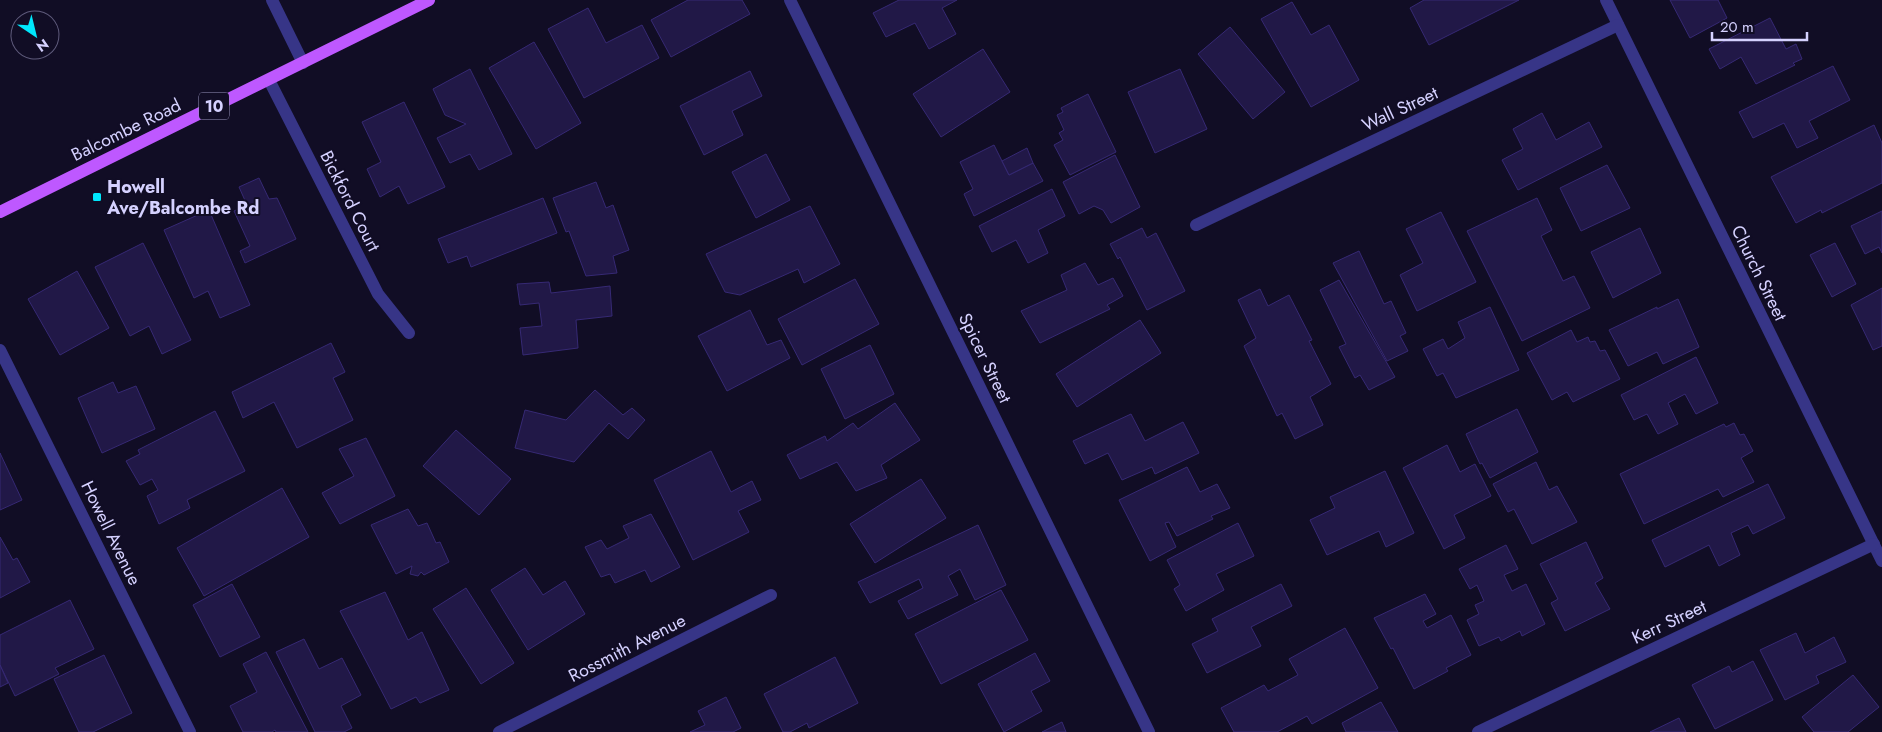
<svg xmlns="http://www.w3.org/2000/svg" width="1882" height="732" font-family="Jost,sans-serif">
<style>
.building{fill:#211847;stroke:#362974}
.lines{fill:none;stroke-linecap:round;stroke-linejoin:round}
.minor{stroke:#373587;stroke-width:12}
.primary{stroke:#be58ff;stroke-width:12}
.poi-dot{fill:#00e7fc;stroke:#110d25;stroke-width:2}
.labels{text-anchor:middle;stroke-width:4;stroke-linejoin:round;paint-order:stroke}
.shield{fill:#110d25;stroke:#9a96be;stroke-width:1}
.shield-label{font-size:16px;font-weight:bold;fill:#d5d1ff}
.street-label{font-size:18px;fill:#d5d1ff;stroke:#110d25}
.poi-label{font-size:18px;font-weight:bold;fill:#d5d1ff;stroke:#110d25;text-anchor:start}
</style>
<rect width="100%" height="100%" fill="#110d25"/>
<g class="building">
<polygon points="688,0 742,0 750,14 671,57 651,20"/>
<polygon points="899,0 957,0 942,8 956,34 929,49 915,23 886,37 873,13"/>
<polygon points="1424,0 1519,0 1429,45 1410,8"/>
<polygon points="1670,0 1718,0 1727,18 1690,38"/>
<polygon points="1292,2 1311,35 1329,25 1359,80 1311,107 1261,19"/>
<polygon points="588,8 606,43 642,25 659,58 584,98 548,29"/>
<polygon points="1770,18 1786,49 1796,44 1802,59 1793,63 1795,65 1756,84 1741,57 1720,69 1709,49"/>
<polygon points="1230,27 1285,92 1253,119 1198,54"/>
<polygon points="534,42 581,123 536,149 489,68"/>
<polygon points="983,49 1010,92 941,137 913,94"/>
<polygon points="1833,66 1850,100 1809,121 1818,138 1797,148 1784,123 1753,138 1739,112"/>
<polygon points="470,69 512,154 479,170 470,154 450,163 437,138 466,124 445,115 433,89"/>
<polygon points="1180,69 1207,129 1155,153 1128,92"/>
<polygon points="750,71 762,96 732,111 743,135 704,155 680,106"/>
<polygon points="1088,94 1116,152 1070,175 1054,145 1063,140 1059,133 1064,130 1057,115 1063,112 1061,108"/>
<polygon points="404,102 445,187 408,204 399,186 380,197 367,169 381,162 362,122"/>
<polygon points="1542,113 1556,140 1589,122 1602,147 1518,190 1502,160 1523,149 1513,129"/>
<polygon points="1874,125 1882,143 1882,183 1822,213 1821,210 1796,223 1771,177"/>
<polygon points="994,145 1009,175 1033,163 1043,181 974,216 964,194 973,189 960,162"/>
<polygon points="1027,148 1033,163 1009,175 1002,161"/>
<polygon points="766,154 790,200 756,218 732,172"/>
<polygon points="1115,155 1140,207 1111,223 1103,210 1094,206 1079,214 1063,182"/>
<polygon points="1607,165 1630,208 1581,231 1560,188"/>
<polygon points="259,178 269,199 277,198 296,239 245,263 240,251 250,246 234,211 247,205 239,187"/>
<polygon points="596,182 606,208 613,205 629,250 613,256 617,273 586,276 569,231 566,232 553,198"/>
<polygon points="1052,189 1065,216 1038,230 1048,253 1028,263 1016,240 992,252 979,226"/>
<polygon points="543,198 557,233 471,267 467,256 448,263 438,239"/>
<polygon points="1537,198 1552,230 1541,236 1563,281 1574,276 1590,308 1522,341 1467,231"/>
<polygon points="810,206 840,264 804,283 798,269 740,295 725,292 706,254"/>
<polygon points="209,210 250,305 220,318 208,291 194,298 164,230"/>
<polygon points="1882,211 1882,253 1879,247 1865,254 1851,226"/>
<polygon points="1441,212 1476,282 1417,311 1400,275 1423,263 1406,229"/>
<polygon points="1142,228 1147,238 1156,233 1185,291 1147,310 1120,257 1118,259 1110,244"/>
<polygon points="1640,228 1661,273 1613,298 1591,252"/>
<polygon points="143,243 191,340 162,354 149,326 130,336 95,267"/>
<polygon points="1835,243 1856,284 1832,297 1810,255"/>
<polygon points="1359,251 1384,304 1391,301 1406,333 1400,336 1408,351 1387,361 1333,263"/>
<polygon points="1085,263 1098,285 1113,278 1123,296 1107,305 1110,309 1040,343 1021,311 1067,290 1061,275"/>
<polygon points="77,271 109,328 60,355 28,299"/>
<polygon points="855,279 879,324 802,365 778,319"/>
<polygon points="1339,280 1395,377 1369,390 1360,375 1355,378 1339,347 1346,344 1320,290"/>
<polygon points="549,282 551,293 610,286 612,316 576,320 578,348 523,355 520,328 542,326 539,303 520,305 517,284"/>
<polygon points="1882,288 1882,346 1873,350 1851,305"/>
<polygon points="1260,289 1268,306 1289,295 1312,340 1309,341 1331,384 1310,397 1323,425 1295,439 1282,413 1277,416 1244,346 1256,338 1238,300"/>
<polygon points="1678,299 1699,347 1663,364 1657,352 1628,366 1609,330 1657,307 1657,309"/>
<polygon points="1490,307 1519,370 1456,398 1443,373 1437,376 1423,349 1443,339 1448,349 1465,338 1458,322"/>
<polygon points="750,310 767,345 781,340 790,358 727,391 698,336"/>
<polygon points="1140,320 1161,353 1077,407 1056,374"/>
<polygon points="1571,330 1577,342 1588,337 1590,342 1595,341 1600,351 1605,350 1620,379 1573,402 1567,392 1552,400 1527,353"/>
<polygon points="331,343 345,372 333,378 353,420 297,448 274,402 243,418 232,392"/>
<polygon points="870,345 894,394 845,419 821,369"/>
<polygon points="1696,357 1718,403 1696,414 1685,394 1668,403 1678,424 1658,434 1647,414 1634,420 1621,395"/>
<polygon points="113,382 118,393 136,386 155,429 102,453 78,398"/>
<polygon points="595,390 623,415 632,408 645,420 628,439 609,423 574,462 515,448 525,410 566,420"/>
<polygon points="895,403 920,440 881,465 887,478 856,491 837,462 800,479 787,455 825,436 827,441 853,423 858,429"/>
<polygon points="1517,409 1538,452 1490,478 1482,463 1480,464 1466,434"/>
<polygon points="215,411 245,471 187,500 190,508 159,524 147,496 158,490 152,479 140,485 126,461 140,454 138,450"/>
<polygon points="1131,414 1145,441 1183,422 1199,453 1155,474 1152,467 1122,480 1108,453 1085,464 1073,441"/>
<polygon points="1734,423 1740,435 1744,434 1753,451 1741,458 1754,482 1723,497 1718,489 1644,524 1620,474 1724,424 1726,427"/>
<polygon points="456,430 511,479 479,515 423,466"/>
<polygon points="366,438 395,496 340,524 322,493 354,476 339,449"/>
<polygon points="1447,445 1460,472 1475,464 1491,496 1454,515 1465,538 1444,549 1403,468"/>
<polygon points="711,451 731,492 752,481 761,500 738,511 749,532 693,560 654,480"/>
<polygon points="0,453 22,500 0,510"/>
<polygon points="1536,462 1549,490 1557,486 1577,522 1532,544 1514,509 1508,512 1493,484"/>
<polygon points="1187,467 1200,492 1217,484 1230,508 1211,516 1213,519 1177,536 1169,522 1165,523 1176,547 1150,561 1119,500"/>
<polygon points="1385,471 1414,533 1386,547 1379,531 1327,555 1310,520 1335,508 1330,497"/>
<polygon points="921,479 946,518 875,563 850,524"/>
<polygon points="1768,484 1785,518 1753,534 1748,525 1731,533 1740,555 1719,566 1709,545 1665,567 1652,540"/>
<polygon points="282,488 309,537 204,596 177,548"/>
<polygon points="408,509 418,526 427,523 436,543 440,542 449,562 424,575 421,572 418,576 410,574 412,566 396,574 371,525"/>
<polygon points="651,514 680,567 651,582 645,570 615,583 610,574 601,577 585,547 601,540 607,549 629,538 623,526"/>
<polygon points="1238,523 1254,556 1216,574 1224,590 1186,611 1174,589 1180,585 1167,560"/>
<polygon points="978,525 1006,585 975,600 960,569 948,576 958,595 908,619 898,601 923,588 919,579 870,603 858,582"/>
<polygon points="0,537 13,560 17,558 30,582 0,598"/>
<polygon points="1586,542 1603,578 1595,583 1610,609 1565,631 1551,603 1558,599 1540,564"/>
<polygon points="1506,545 1518,569 1504,575 1512,591 1526,584 1545,624 1522,636 1520,631 1501,641 1499,637 1479,646 1467,620 1479,614 1475,605 1484,601 1477,585 1470,589 1459,569"/>
<polygon points="525,568 543,595 565,581 585,614 528,650 491,590"/>
<polygon points="232,584 260,637 220,657 193,605"/>
<polygon points="1281,584 1292,606 1251,627 1261,646 1207,673 1192,644 1218,631 1212,619"/>
<polygon points="466,588 514,663 481,684 433,609"/>
<polygon points="1001,590 1028,640 941,684 915,634"/>
<polygon points="385,592 408,640 422,632 449,690 420,703 416,697 391,709 340,611"/>
<polygon points="1425,594 1436,614 1423,621 1427,628 1451,615 1471,655 1446,668 1448,671 1414,689 1393,648 1391,649 1374,618"/>
<polygon points="70,600 94,649 55,668 59,674 15,696 0,665 0,635"/>
<polygon points="1345,628 1378,688 1312,724 1307,716 1277,732 1234,732 1221,708 1264,685 1268,691 1298,675 1289,659"/>
<polygon points="1796,633 1805,653 1834,637 1846,662 1816,676 1819,683 1785,700 1760,650"/>
<polygon points="304,639 319,669 342,658 361,695 341,706 352,728 344,732 315,732 276,652"/>
<polygon points="266,652 308,732 276,732 275,730 272,732 243,732 230,706 257,692 243,664"/>
<polygon points="1035,653 1050,681 1031,691 1042,711 1004,732 978,684"/>
<polygon points="104,655 132,713 93,732 79,732 54,679"/>
<polygon points="835,657 858,703 809,728 807,723 790,732 783,732 764,694"/>
<polygon points="1753,661 1773,700 1715,729 1692,685 1729,666 1732,672"/>
<polygon points="0,665 8,683 0,687"/>
<polygon points="1853,675 1879,707 1848,732 1814,732 1802,717"/>
<polygon points="726,697 741,728 733,732 690,732 705,725 698,711"/>
<polygon points="1381,702 1398,732 1346,732 1342,723"/>
<polygon points="1679,718 1686,732 1650,732"/>
<polygon points="1062,722 1066,732 1042,732"/>
</g>
<g class="lines">
<g class="minor">
<polyline points="272,0 303,63"/>
<polyline points="790,0 1149,732"/>
<polyline points="1606,0 1882,561"/>
<polyline points="269,80 378,294 409,333"/>
<polyline points="1196,225 1618,25"/>
<polyline points="0,350 190,732"/>
<polyline points="499,732 771,595"/>
<polyline points="1478,732 1874,544"/>
</g>
<polyline class="primary" points="0,212 429,0"/>
</g>
<rect class="poi-dot" x="92" y="192" width="10" height="10" rx="2.5"/>
<g class="labels">
<rect class="shield" x="199" y="92.5" width="30" height="27" rx="4"/>
<g class="shield-label">
<text x="214" y="112">10</text>
</g>
<g class="street-label">
<text transform="translate(1400 109) rotate(-25)" y="6">Wall Street</text>
<text transform="translate(126 130) rotate(-26)" y="6">Balcombe Road</text>
<text transform="translate(350 201) rotate(63)" y="6">Bickford Court</text>
<text transform="translate(1759 273) rotate(64)" y="6">Church Street</text>
<text transform="translate(985 358) rotate(64)" y="6">Spicer Street</text>
<text transform="translate(111 533) rotate(64)" y="6">Howell Avenue</text>
<text transform="translate(1669 622) rotate(-25)" y="6">Kerr Street</text>
<text transform="translate(627 648) rotate(-27)" y="6">Rossmith Avenue</text>
</g>
<g class="poi-label">
<text x="107" y="193">Howell<tspan x="107" dy="21">Ave/Balcombe Rd</tspan></text>
</g>
</g>
<g transform="translate(35 35) rotate(145)"><circle r="24" fill="#110d25" stroke="#5f5b7c"/>
<path d="M0-4L9 19L0 12L-9 19Z" fill="#00e7fc"/>
<text y="-8" font-size="14" font-weight="bold" text-anchor="middle" fill="#d5d1ff">N</text>
</g>
<path d="M1712 32v8h95v-8" fill="none" stroke="#d5d1ff" stroke-width="2.5"/>
<text x="1720" y="32" font-size="15" fill="#d5d1ff" stroke="#110d25" stroke-width="4" paint-order="stroke">20 m</text>
</svg>
